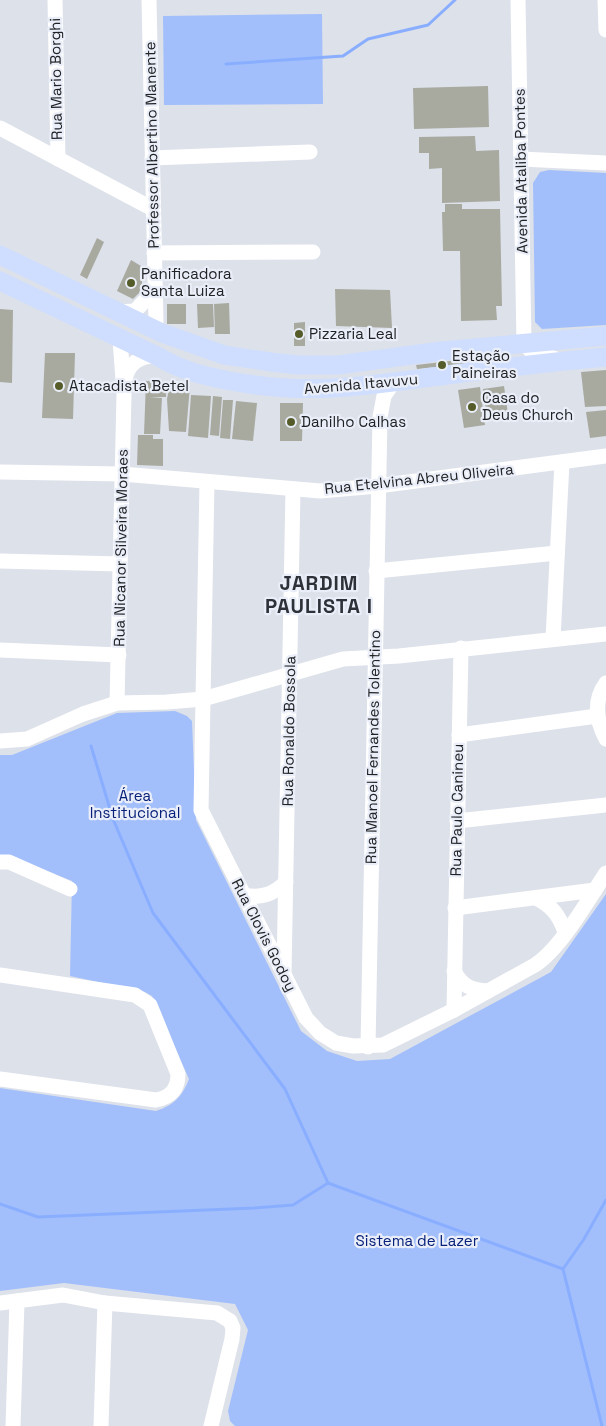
<svg xmlns="http://www.w3.org/2000/svg" width="606" height="1426" font-family="'Space Grotesk',sans-serif">
<style>
.green{fill:#a2bffc}
.lines{fill:none;stroke-linecap:round;stroke-linejoin:round}
.stream{stroke:#8aaeff;stroke-width:3}
.building{fill:#a8aaa0}
.minor{stroke:#fff;stroke-width:15}
.major{stroke:#cfdefe;stroke-width:19}
.poi-dot{fill:#555c2a;stroke:#eaeef8;stroke-width:2}
.labels{text-anchor:middle;stroke-width:4.5;stroke-linejoin:round;paint-order:stroke}
.street-label{font-size:15px;fill:#202225;stroke:#eaeef8}
.poi-label{font-size:15px;fill:#202225;stroke:#eaeef8;text-anchor:start}
.park-label{font-size:15px;fill:#072079;stroke:#eaeef8}
.district-label{font-size:20px;font-weight:bold;letter-spacing:1px;fill:#2e3138;stroke:#eaeef8}
</style>
<rect width="100%" height="100%" fill="#dde1ea"/>
<g class="green">
<polygon points="322,14 323,104 164,105 163,16"/>
<polygon points="549,170 606,173 606,325 542,329 535,322 533,183 540,172"/>
<path d="M175,711L187,716L192,721L196,820L301,1031L327,1051L357,1061L390,1059L551,972L606,894V1426H235L230,1421L228,1411L248,1330L235,1304L64,1283L0,1291V1088L156,1111C174,1105 182,1097 189,1079L152,996L145,992L70,976L72,881L8,855H0V755H12L117,713Z"/>
</g>
<g class="lines">
<g class="stream">
<polyline points="226,64 343,56 368,39 428,25 455,0"/>
<polyline points="91,746 113,819 153,913 285,1089 328,1183"/>
<polyline points="0,1204 38,1217 254,1208 293,1205 328,1183 563,1269 602,1426"/>
<polyline points="563,1269 584,1239 606,1200"/>
</g>
</g>
<g class="building">
<polygon points="488,86 489,127 414,129 413,88"/>
<polygon points="475,136 476,151 499,150 500,201 442,203 442,168 429,169 429,153 419,153 419,137"/>
<polygon points="445,204 462,204 462,209 500,209 502,306 496,306 497,320 461,321 460,251 443,251 442,212 445,212"/>
<polygon points="97,238 104,242 87,279 80,275"/>
<polygon points="131,260 141,266 142,276 142,290 133,299 117,291"/>
<polygon points="335,289 390,290 392,328 336,326"/>
<polygon points="229,303 230,334 215,334 214,304"/>
<rect x="167" y="304" width="19" height="20"/>
<polygon points="197,304 213,304 214,327 198,328"/>
<polygon points="0,309 13,310 12,383 0,382"/>
<polygon points="305,322 305,346 294,346 294,323"/>
<polygon points="45,353 75,353 73,419 42,418"/>
<polygon points="467,359 468,364 417,369 416,365"/>
<polygon points="606,370 606,406 585,407 581,372"/>
<polygon points="146,381 167,382 166,397 150,397 162,398 160,434 144,434"/>
<polygon points="170,384 190,386 186,432 169,431 167,399"/>
<polygon points="504,386 508,414 487,417 483,389"/>
<polygon points="480,387 485,425 464,428 458,390"/>
<polygon points="191,395 211,396 208,438 188,436"/>
<polygon points="213,396 222,397 219,436 210,435"/>
<polygon points="223,400 233,400 230,439 220,438"/>
<polygon points="236,401 257,403 253,441 232,439"/>
<polygon points="280,403 303,403 302,441 280,441"/>
<polygon points="606,410 606,436 590,438 586,412"/>
<polygon points="138,435 153,435 153,439 163,439 163,466 137,465"/>
</g>
<g class="lines">
<g class="minor">
<polyline points="55,0 58,159"/>
<polyline points="149,0 156,323 154,330"/>
<polyline points="518,0 524,343 531,351 559,360"/>
<polyline points="605,0 606,30"/>
<polyline points="0,128 153,209"/>
<polyline points="152,158 310,152"/>
<polyline points="521,159 606,163"/>
<polyline points="154,253 313,252"/>
<polyline points="116,312 135,311 155,290"/>
<path d="M125,380C128,363 141,355 157,356"/>
<polyline points="0,472 122,474 320,491 378,486 606,456"/>
<path d="M207,482L201,810L306,1018L320,1033L336,1043L353,1046L383,1045L454,1010L535,965C561,948 588,900 606,873"/>
<polyline points="0,561 120,564"/>
<polyline points="376,571 557,553"/>
<polyline points="553,639 562,462"/>
<polyline points="0,650 119,655"/>
<path d="M606,683C593,701 596,720 606,739"/>
<polyline points="117,703 124,394 120,339"/>
<polyline points="459,735 597,716"/>
<polyline points="0,741 27,739 83,714 117,703 167,702 203,699 343,659 399,656 606,634"/>
<polyline points="457,821 606,805"/>
<polyline points="0,862 9,862 70,889"/>
<path d="M244,895C261,899 274,894 286,882"/>
<path d="M536,898C552,906 559,915 565,932"/>
<polyline points="455,908 595,890"/>
<path d="M454,971C462,986 471,990 488,991"/>
<polyline points="284,972 293,489"/>
<path d="M0,975L135,995L150,1005L178,1074C178,1089 171,1097 156,1100L0,1079"/>
<polyline points="454,1010 461,648"/>
<polyline points="368,1047 380,417 384,396 393,383"/>
<polyline points="0,1303 63,1295 105,1303 217,1313 230,1321 233,1328 232,1339 211,1426"/>
<polyline points="13,1426 17,1301"/>
<polyline points="101,1426 105,1303"/>
</g>
<g class="major">
<polyline points="0,255 162,333 224,355 271,362 298,365 338,365 441,351 606,336"/>
<path d="M0,281L157,356C182,371 207,377 236,382C314,396 371,385 447,375C500,368 553,362 606,357"/>
</g>
</g>
<g class="poi-dot">
<circle cx="131" cy="283" r="5"/>
<circle cx="299" cy="334" r="5"/>
<circle cx="442" cy="365" r="5"/>
<circle cx="59" cy="386" r="5"/>
<circle cx="472" cy="407" r="5"/>
<circle cx="291" cy="422" r="5"/>
</g>
<g class="labels">
<g class="street-label">
<text transform="translate(56 79) rotate(-91)" y="5">Rua Mario Borghi</text>
<text transform="translate(152 145) rotate(-91)" y="5">Professor Albertino Manente</text>
<text transform="translate(521 171) rotate(-91)" y="5">Avenida Ataliba Pontes</text>
<text transform="translate(361 384) rotate(-5)" y="5">Avenida Itavuvu</text>
<text transform="translate(419 479) rotate(-6)" y="5">Rua Etelvina Abreu Oliveira</text>
<text transform="translate(121 548) rotate(-89)" y="5">Rua Nicanor Silveira Moraes</text>
<text transform="translate(289 731) rotate(-89)" y="5">Rua Ronaldo Bossola</text>
<text transform="translate(373 747) rotate(-89)" y="5">Rua Manoel Fernandes Tolentino</text>
<text transform="translate(457 810) rotate(-89)" y="5">Rua Paulo Canineu</text>
<text transform="translate(264 935) rotate(63)" y="5">Rua Clovis Godoy</text>
</g>
<g class="poi-label">
<text x="141" y="279">Panificadora<tspan x="141" dy="17">Santa Luiza</tspan></text>
<text x="309" y="339">Pizzaria Leal</text>
<text x="452" y="361">Estação<tspan x="452" dy="17">Paineiras</tspan></text>
<text x="69" y="391">Atacadista Betel</text>
<text x="482" y="403">Casa do<tspan x="482" dy="17">Deus Church</tspan></text>
<text x="301" y="427">Danilho Calhas</text>
</g>
<g class="park-label">
<text x="135" y="801">Área<tspan x="135" dy="17">Institucional</tspan></text>
<text x="417" y="1246">Sistema de Lazer</text>
</g>
<g class="district-label">
<text x="319" y="590">JARDIM<tspan x="319" dy="23">PAULISTA I</tspan></text>
</g>
</g>
</svg>
